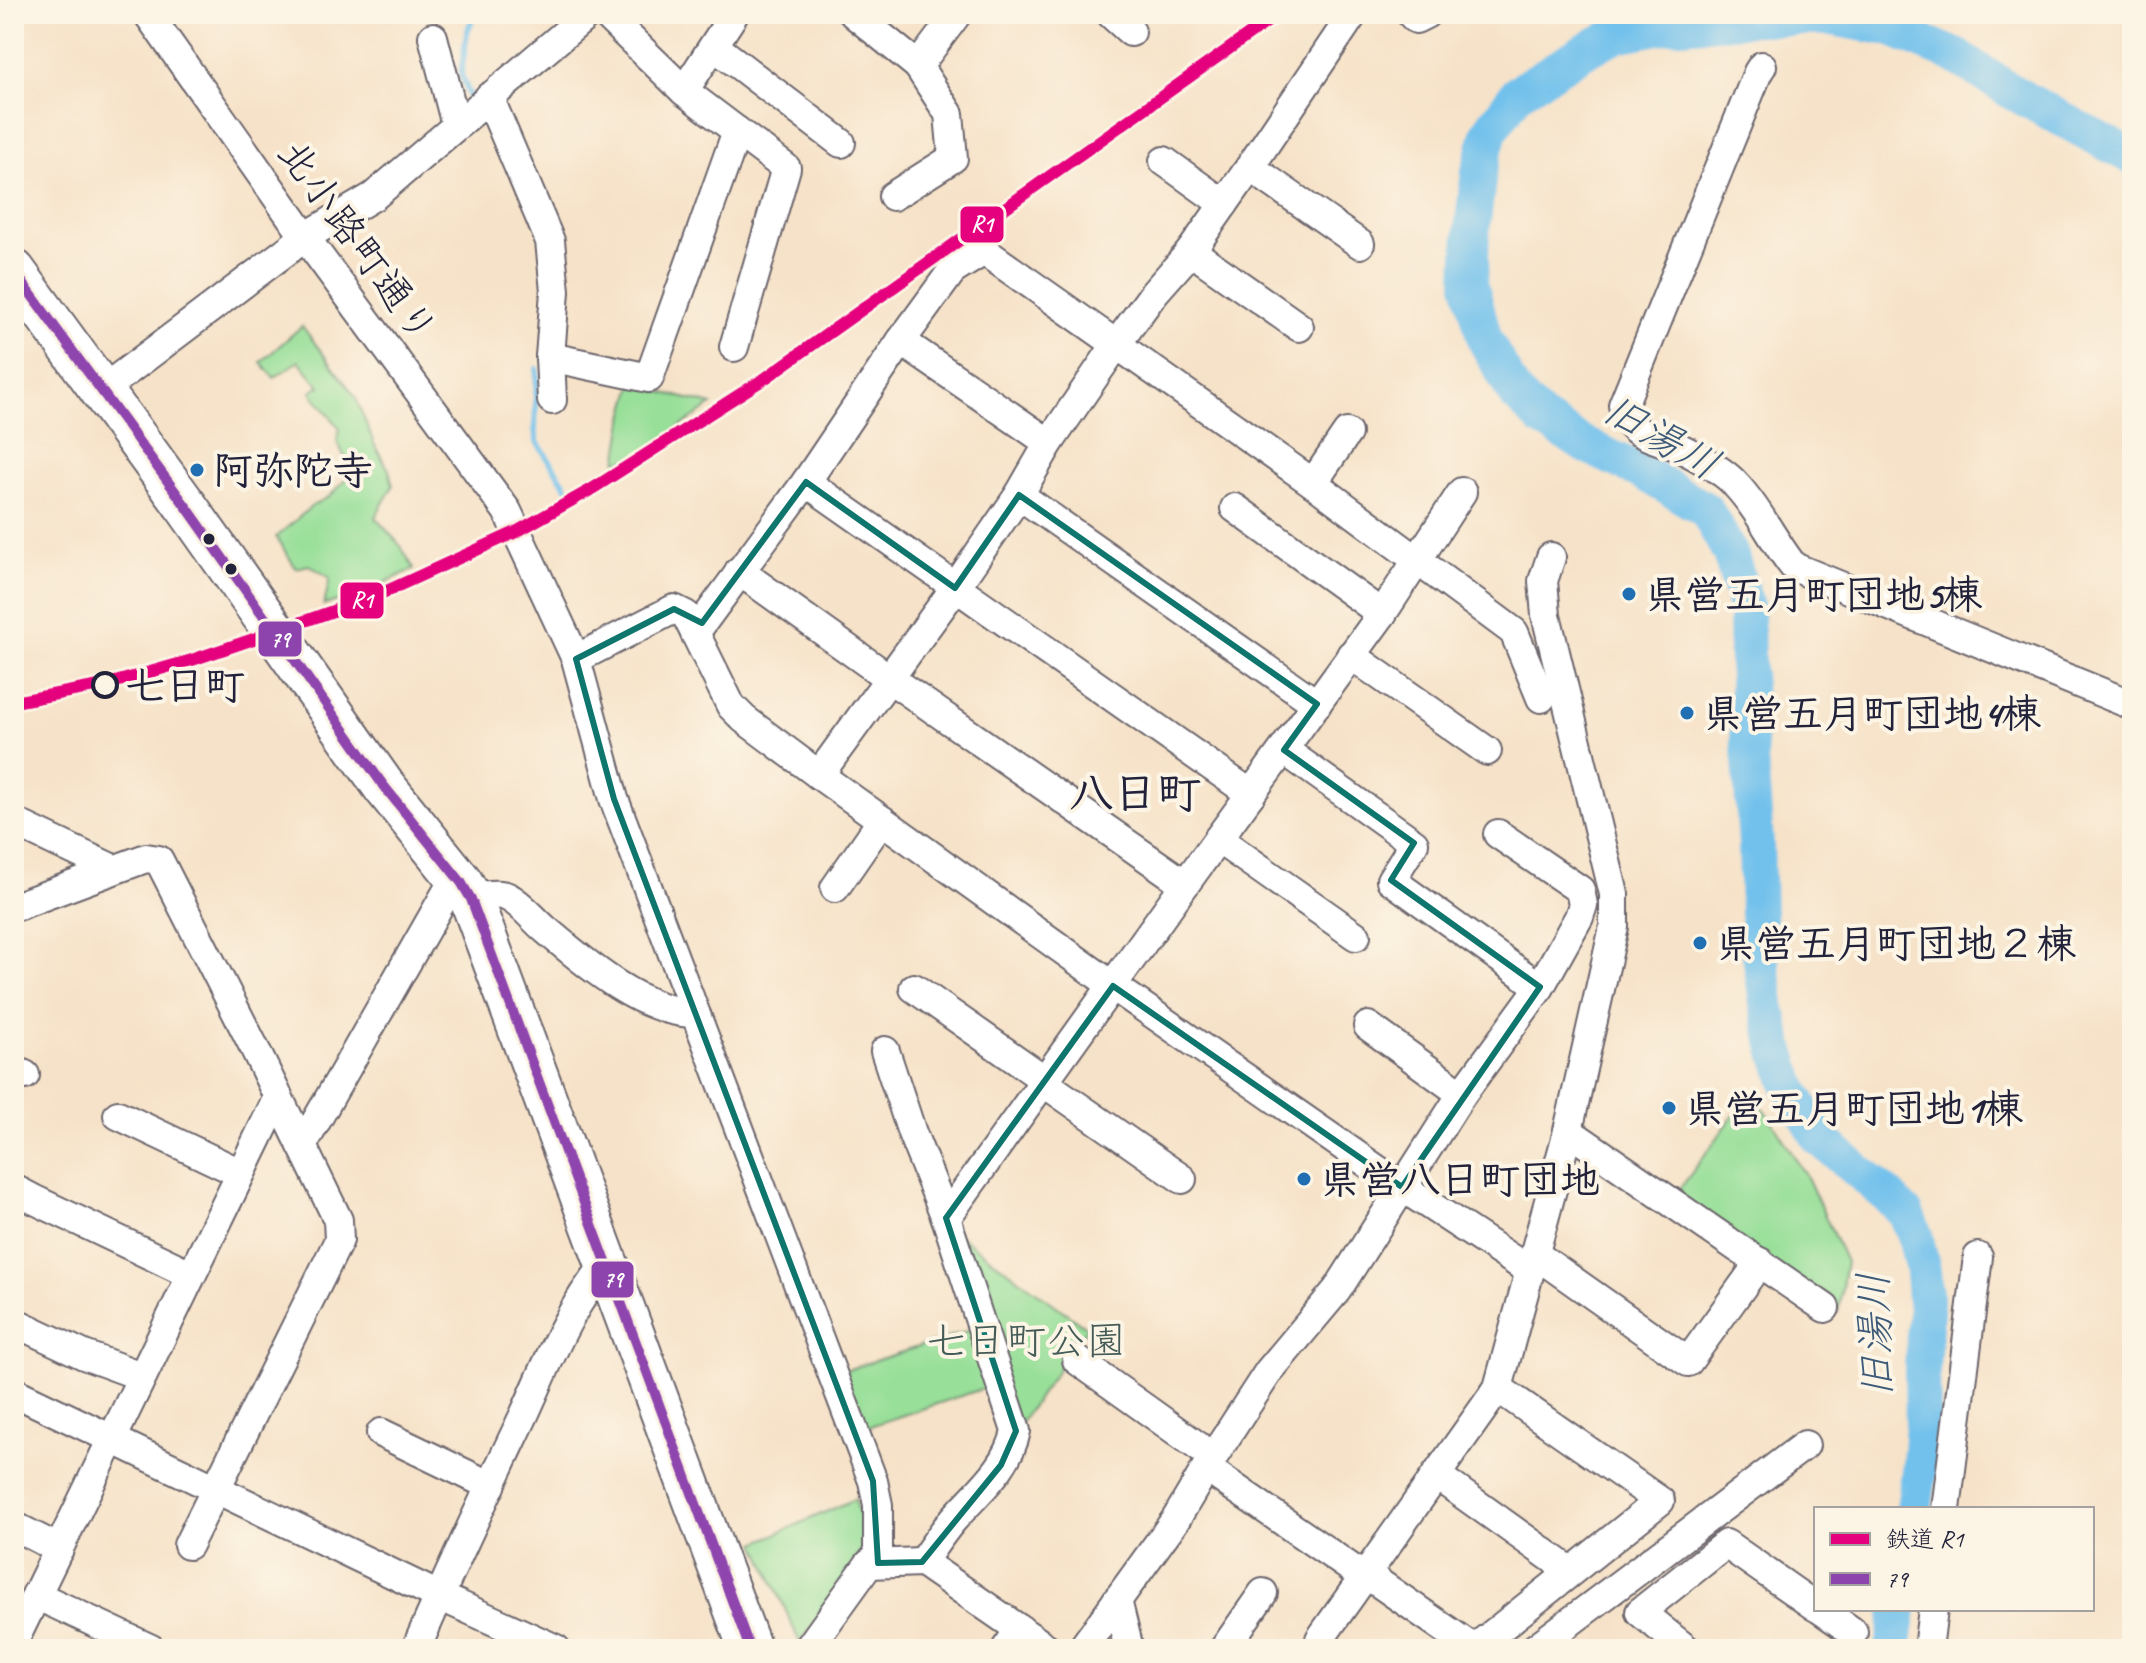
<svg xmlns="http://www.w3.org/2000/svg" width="2146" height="1663" font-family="Caveat,'Klee One',sans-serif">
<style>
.green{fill:#98df99;stroke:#5d806a;stroke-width:2}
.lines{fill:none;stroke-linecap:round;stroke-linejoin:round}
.stream{stroke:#72c1ec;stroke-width:6}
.river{stroke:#72c1ec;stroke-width:36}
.minor-casing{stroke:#6c656c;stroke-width:32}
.highway-casing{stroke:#6c656c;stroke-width:46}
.minor{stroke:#fff;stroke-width:28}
.highway{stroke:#fff;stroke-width:42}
.bus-1-casing{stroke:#fcf5e5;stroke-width:16}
.bus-1{stroke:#8e44ad;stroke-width:10}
.rail-1-casing{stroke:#fcf5e5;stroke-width:18}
.rail-1{stroke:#e5007d;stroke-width:12}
.marked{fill:none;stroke:#0f766e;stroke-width:6;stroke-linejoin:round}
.poi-dot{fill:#1f6fb2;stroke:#fcf5e5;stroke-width:3}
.bus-dot{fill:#22223b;stroke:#fcf5e5;stroke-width:3}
.stop-dot{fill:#fcf5e5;stroke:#22223b;stroke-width:4}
.labels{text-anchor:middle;stroke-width:8;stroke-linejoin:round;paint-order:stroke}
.street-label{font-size:40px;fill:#22223b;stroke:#fcf5e5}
.poi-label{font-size:40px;font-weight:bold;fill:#22223b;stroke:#fcf5e5;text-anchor:start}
.stop-label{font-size:40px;font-weight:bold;fill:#22223b;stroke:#fcf5e5;text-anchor:start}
.park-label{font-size:40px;fill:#455b57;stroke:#fcf5e5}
.water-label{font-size:42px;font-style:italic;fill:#3e5a79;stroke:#fcf5e5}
.quarter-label{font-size:44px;font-weight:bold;fill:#22223b;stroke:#fcf5e5}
.line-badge{stroke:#fcf5e5;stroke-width:3}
.badge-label{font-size:22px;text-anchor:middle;font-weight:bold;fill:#fff}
</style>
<rect width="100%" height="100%" fill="#fcf5e5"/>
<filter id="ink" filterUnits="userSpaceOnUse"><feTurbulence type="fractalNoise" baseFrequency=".0125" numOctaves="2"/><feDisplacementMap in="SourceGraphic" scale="16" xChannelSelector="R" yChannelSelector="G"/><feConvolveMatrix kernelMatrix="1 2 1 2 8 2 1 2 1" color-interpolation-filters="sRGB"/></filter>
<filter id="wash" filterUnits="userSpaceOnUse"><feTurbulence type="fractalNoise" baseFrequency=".006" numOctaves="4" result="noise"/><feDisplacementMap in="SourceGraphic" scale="32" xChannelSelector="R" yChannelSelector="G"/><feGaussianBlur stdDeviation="1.8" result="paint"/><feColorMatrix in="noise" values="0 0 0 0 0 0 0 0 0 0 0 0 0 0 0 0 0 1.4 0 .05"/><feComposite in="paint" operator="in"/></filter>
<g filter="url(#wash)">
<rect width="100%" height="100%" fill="#f6e2c8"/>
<g class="green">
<polygon points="302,326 355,396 376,448 389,470 393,486 375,517 400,545 414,569 358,595 324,605 330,578 309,565 296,568 276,537 312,506 330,496 352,473 337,441 340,429 311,392 320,386 299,361 274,378 261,362"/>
<polygon points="633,385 712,405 636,457 617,462 625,413"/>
<polygon points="1751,1092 1770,1118 1807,1177 1846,1262 1838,1312 1674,1197"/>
<polygon points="954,1232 1087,1328 1018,1426 1003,1382 858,1430 837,1373 977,1328"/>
<path d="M855,1499C858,1512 866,1529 864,1542C862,1561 813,1624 800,1643L756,1543Z"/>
</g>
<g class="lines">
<g class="stream">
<polyline points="472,102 461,74 467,33 474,14"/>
<polyline points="537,369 535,430 537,442 574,498"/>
</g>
<g class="river">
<polyline points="1914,1509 1920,1464 1923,1424 1922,1367 1926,1312 1923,1271 1915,1235 1906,1214 1888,1196 1819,1138 1791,1089 1777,1049 1768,1010 1759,946 1756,844 1748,731 1746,606 1730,553 1706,510 1642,472 1585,445 1542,419 1515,394 1485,340 1470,283 1472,230 1479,171 1490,131 1517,93 1584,51 1616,35 1668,25 1755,18 1832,18 1889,28 1954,55 2014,93 2132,157"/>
<polyline points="1893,1649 1899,1609"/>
</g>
</g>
</g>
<g filter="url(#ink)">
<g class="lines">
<g class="minor-casing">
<g id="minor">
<polyline points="148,14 305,237 507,511 576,659 614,799 873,1481 878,1505 878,1563"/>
<polyline points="605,14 684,91"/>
<polyline points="734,14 684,91 786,168 734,347"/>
<polyline points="854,14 918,66 949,114 953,158 893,196"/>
<polyline points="1111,14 1131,32"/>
<polyline points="1411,14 1416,19 1426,14"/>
<polyline points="433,37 456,125"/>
<polyline points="714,46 841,143"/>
<polyline points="918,66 957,14"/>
<path d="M1762,66L1758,72L1623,405C1628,435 1649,436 1673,445C1684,449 1696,456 1706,462C1716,468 1729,476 1736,485C1759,509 1773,541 1794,567L2132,705"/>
<polyline points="489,97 550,241 555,291 550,357 552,400"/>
<polyline points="1164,161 1224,204"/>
<polyline points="1250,167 1360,244"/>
<polyline points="1191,251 1299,327"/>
<polyline points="901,341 1049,443"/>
<polyline points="550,357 649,378 737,131"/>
<polyline points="101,391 305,237 374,196 588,14"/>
<polyline points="806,482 1251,794"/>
<polyline points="1313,483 1347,433"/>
<polyline points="1019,495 1317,704"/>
<polyline points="1235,508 1382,614"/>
<polyline points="739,571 890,679 1185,884"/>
<polyline points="695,633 731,706 744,719 819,775 1113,986 1402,1187 1530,1271"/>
<polyline points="1351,655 1487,751"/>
<polyline points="576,659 674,609 686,615 695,633 806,482 901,341 952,271 984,251 1313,483 1514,632 1541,698"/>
<polyline points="1284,750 1414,843 1391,880 1540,987"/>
<polyline points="819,775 955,588 1019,495 1049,443 1116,345 1154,293 1191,251 1250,167 1353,14"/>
<polyline points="14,822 113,869"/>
<polyline points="1218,839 1356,936"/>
<polyline points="835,888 882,820"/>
<path d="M471,899C482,896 498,892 508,897C522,904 534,920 546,930C584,962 642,1013 695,1013"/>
<polyline points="14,907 146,858 159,860 253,1045 338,1220 339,1240 188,1545"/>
<polyline points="914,988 1045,1080"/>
<polyline points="1368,1026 1462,1094"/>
<path d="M885,1051L912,1133L946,1218L1016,1431C1009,1468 975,1494 952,1521C941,1534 932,1548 922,1562"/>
<polyline points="14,1070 25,1075"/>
<polyline points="1043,1082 1182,1179"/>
<polyline points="118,1115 240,1173"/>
<polyline points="1568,1131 1825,1308"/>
<polyline points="302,1146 456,876"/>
<polyline points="14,1189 35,1200 190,1274"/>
<polyline points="946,1218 1180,891 1382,614 1462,492"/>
<polyline points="1535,1254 1688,1362 1760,1262"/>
<polyline points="14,1322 84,1355 141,1376"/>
<polyline points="1077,1360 1213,1457"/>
<polyline points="14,1392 439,1596 556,1649"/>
<polyline points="381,1433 491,1486"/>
<polyline points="1206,1468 1364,1577"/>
<polyline points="1436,1475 1570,1571"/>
<polyline points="1946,1509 1978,1257"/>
<polyline points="14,1526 59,1549"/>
<polyline points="1366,1574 1474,1649"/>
<polyline points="36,1595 151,1649"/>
<polyline points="1117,1600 1129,1649"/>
<polyline points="1820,1609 1853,1632"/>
<polyline points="14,1641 278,1097"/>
<path d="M416,1649C450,1570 487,1493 524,1415C547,1365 569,1306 606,1265"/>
<polyline points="808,1649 869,1564 922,1562 1048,1649"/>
<polyline points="1006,1649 1020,1629"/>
<polyline points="1082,1649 1176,1519 1206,1468 1269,1371 1337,1290 1462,1094 1540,987 1579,917 1583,905 1580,890 1498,834"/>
<polyline points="1224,1649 1263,1593"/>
<polyline points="1327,1649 1320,1639 1498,1388 1568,1131 1614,927 1614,894 1546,615 1543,581 1551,557"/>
<polyline points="1474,1649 1660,1501 1498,1388"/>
<polyline points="1534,1649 1805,1445"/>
<polyline points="1686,1649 1640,1612 1726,1544 1816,1607"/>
<polyline points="1928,1649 1933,1609"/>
</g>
</g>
<g class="highway-casing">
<polyline id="highway" points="14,271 188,509 383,785 461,882 471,899 750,1649"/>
</g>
<use href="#minor" class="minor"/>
<use href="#highway" class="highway"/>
<g class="bus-1-casing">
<polyline id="bus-1" points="14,271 188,509 383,785 461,882 471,899 750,1649"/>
</g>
<use href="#bus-1" class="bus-1"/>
<g class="rail-1-casing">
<polyline id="rail-1" points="14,702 105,685 192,660 274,632 378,595 516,532 592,489 767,377 1278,14"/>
</g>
<use href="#rail-1" class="rail-1"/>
</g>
</g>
<path class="marked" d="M806,482L955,588L1019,495L1317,704L1284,750L1414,843L1391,880L1540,987L1402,1187L1113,986L946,1218L1016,1431L1001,1465L922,1562L878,1563L873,1481L614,799L576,659L674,609L702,623Z"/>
<g class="poi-dot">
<circle cx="197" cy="470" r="8"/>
<circle cx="1629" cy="594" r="8"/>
<circle cx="1687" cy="713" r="8"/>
<circle cx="1700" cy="943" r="8"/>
<circle cx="1669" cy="1108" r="8"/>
<circle cx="1304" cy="1179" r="8"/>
</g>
<g class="bus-dot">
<circle cx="209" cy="539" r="7"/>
<circle cx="231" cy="569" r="7"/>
</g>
<circle class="stop-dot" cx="105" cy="685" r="12"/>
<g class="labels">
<g class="street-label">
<text transform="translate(358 241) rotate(54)" y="14">北小路町通り</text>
</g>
<g class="poi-label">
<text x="213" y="484">阿弥陀寺</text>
<text x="1645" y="608">県営五月町団地5棟</text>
<text x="1703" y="727">県営五月町団地4棟</text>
<text x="1716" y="957">県営五月町団地２棟</text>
<text x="1685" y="1122">県営五月町団地1棟</text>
<text x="1320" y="1193">県営八日町団地</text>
</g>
<g class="stop-label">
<text x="125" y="699">七日町</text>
</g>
<g class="park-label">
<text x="1026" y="1354">七日町公園</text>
</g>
<g class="water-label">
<text transform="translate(1662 436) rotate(30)" y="15">旧湯川</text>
<text transform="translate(1874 1335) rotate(-92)" y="15">旧湯川</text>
</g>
<g class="quarter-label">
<text x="1135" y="808">八日町</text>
</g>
</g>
<g class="line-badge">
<rect x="959" y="205" width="46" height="39" rx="8" fill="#e5007d"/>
<rect x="339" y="581" width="46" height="39" rx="8" fill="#e5007d"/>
<rect x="257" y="620" width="46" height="38" rx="8" fill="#8e44ad"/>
<rect x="590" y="1260" width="45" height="39" rx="8" fill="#8e44ad"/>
</g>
<g class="badge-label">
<text x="982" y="232">R1</text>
<text x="362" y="608">R1</text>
<text x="280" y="647">79</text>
<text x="613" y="1287">79</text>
</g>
<rect width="2146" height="1663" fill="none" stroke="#fcf5e5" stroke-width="48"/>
<rect x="1814" y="1507" width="280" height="104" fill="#fcf5e5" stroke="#a5a1a1" stroke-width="2"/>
<rect x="1830" y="1533" width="40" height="12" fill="#e5007d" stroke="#a5a1a1" stroke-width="2"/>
<text x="1886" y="1547" font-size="24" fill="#22223b">鉄道 R1</text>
<rect x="1830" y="1573" width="40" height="12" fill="#8e44ad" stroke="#a5a1a1" stroke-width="2"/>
<text x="1886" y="1587" font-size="24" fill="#22223b">79</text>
</svg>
